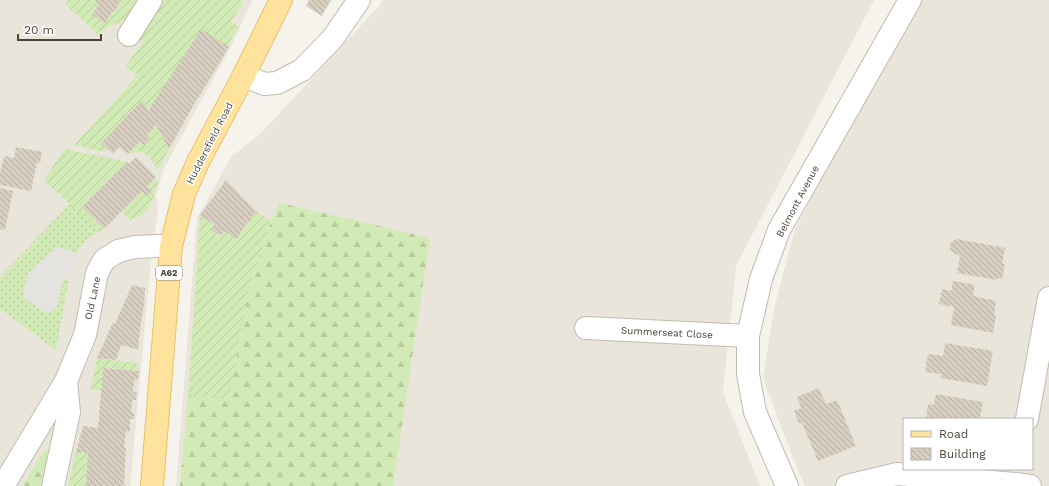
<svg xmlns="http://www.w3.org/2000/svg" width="1049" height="486" font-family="'Work Sans',sans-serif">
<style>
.residential{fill:#eae5da;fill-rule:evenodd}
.grass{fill:url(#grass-dots)}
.forest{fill:url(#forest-firs)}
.garden{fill:url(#garden-furrows)}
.parking{fill:#e5e3e0}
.building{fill:url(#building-back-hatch)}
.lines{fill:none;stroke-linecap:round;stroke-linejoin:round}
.minor-casing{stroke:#c2bbae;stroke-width:24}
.major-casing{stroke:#e6c16a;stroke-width:24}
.minor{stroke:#fff;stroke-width:22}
.major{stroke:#ffe39c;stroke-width:22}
.labels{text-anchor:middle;stroke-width:3;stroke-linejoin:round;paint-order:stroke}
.shield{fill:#fff;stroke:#817c74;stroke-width:1}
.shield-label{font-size:9px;font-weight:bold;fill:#4b4439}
.street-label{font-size:10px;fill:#4b4439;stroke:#fff}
</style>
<defs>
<pattern id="grass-dots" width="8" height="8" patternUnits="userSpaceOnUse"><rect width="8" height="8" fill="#d2eab5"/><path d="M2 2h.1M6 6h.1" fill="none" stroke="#b6ca9c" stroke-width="1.8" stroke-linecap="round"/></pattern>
<pattern id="forest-firs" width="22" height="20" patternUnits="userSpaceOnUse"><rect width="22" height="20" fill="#d2eab5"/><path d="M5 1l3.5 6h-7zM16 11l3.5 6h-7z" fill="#b6ca9c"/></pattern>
<pattern id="garden-furrows" width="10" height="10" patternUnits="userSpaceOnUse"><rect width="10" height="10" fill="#d2eab5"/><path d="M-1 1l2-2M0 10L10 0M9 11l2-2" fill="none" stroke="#b6ca9c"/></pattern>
<pattern id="building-back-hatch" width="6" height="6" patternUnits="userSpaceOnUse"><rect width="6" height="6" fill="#d8cfc1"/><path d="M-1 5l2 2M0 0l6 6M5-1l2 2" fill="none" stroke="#b1aa9e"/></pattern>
</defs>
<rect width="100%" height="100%" fill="#f6f3ec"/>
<g class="residential">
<polygon points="0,0 252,0 233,43 163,170 156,196 158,210 150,271 130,486 0,486"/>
<polygon points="383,0 874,0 736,266 723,392 760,486 176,486 197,218 231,157 260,134 380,5"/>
<path d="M921,0H1049V486H805L794,461L763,378L774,309L795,229L869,88ZM904,419H1032V469H904Z"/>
</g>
<polygon class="grass" points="70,204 99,232 86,240 76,254 57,246 57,307 62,282 69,278 56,350 0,309 0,277"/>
<g class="forest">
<polygon points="280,203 430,238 393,486 180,486 188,396 229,399 249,287 271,222"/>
<polygon points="49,449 40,486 22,486 43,452"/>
</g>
<g class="garden">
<polygon points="68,0 94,0 99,3 92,15 105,23 113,11 114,11 121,0 142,0 130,19 109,26 98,35 86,23 66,5"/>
<polygon points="158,0 241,0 244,2 231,21 239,27 227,46 148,111 142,100 101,143 107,149 104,152 74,145 122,93 137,74 125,67 143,42 136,37"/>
<polygon points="156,125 169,149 158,170 148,156 140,151 128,154 140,141 145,145 150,138 147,135"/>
<polygon points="64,149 127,162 82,207 104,229 99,232 44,180"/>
<path d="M154,179L158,183C155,195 151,209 140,216C137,218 133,219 130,220L122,212L142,191L147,196V186Z"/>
<polygon points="256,211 271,222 249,287 229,399 188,396 200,215 215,225 211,230 221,235 224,231 236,238"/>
<polygon points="97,358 138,363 137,371 103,368 101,390 91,389"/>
<polygon points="76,452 88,453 86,486 68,486"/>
</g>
<polygon class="parking" points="57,246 76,254 69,278 62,282 57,307 47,314 23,297 28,273"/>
<g class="building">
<polygon points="94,0 121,0 114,12 113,11 105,23 92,15 99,3"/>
<polygon points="309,0 331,0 322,16 306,6"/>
<polygon points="201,29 229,47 192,108 169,149 156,125 147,135 150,138 144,145 140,141 128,154 119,147 113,154 101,143 142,100 148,111"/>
<polygon points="16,147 42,152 40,163 37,162 31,191 0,185 0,173 4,156 14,158"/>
<polygon points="136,157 156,177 147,186 152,191 147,196 142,191 104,229 82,207 127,162 129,164"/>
<polygon points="226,180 256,211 236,239 224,231 221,235 211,230 215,225 200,215"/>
<polygon points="0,188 13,191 5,230 0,229"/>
<polygon points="957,239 1005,248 1002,264 1005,264 1002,279 998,278 997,280 957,273 960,255 955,254 950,249 951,242"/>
<polygon points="953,281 975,285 973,296 996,301 994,315 996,316 993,333 951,325 954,307 939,304 942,289 951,291"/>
<polygon points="132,285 145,288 144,305 140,329 138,350 121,345 116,360 97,358 113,323 115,324"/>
<polygon points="945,343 993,351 987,386 941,378 941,374 925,372 928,354 943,356"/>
<polygon points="103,368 139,371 138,380 134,380 133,392 137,393 136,400 132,400 131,412 134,413 134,419 130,419 130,432 126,431 124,448 126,448 124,486 86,486 88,453 76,452 83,426 98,428"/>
<polygon points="819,388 826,404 837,400 856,446 818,461 802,423 799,424 794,411 801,408 797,397"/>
<polygon points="936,394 983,402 980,419 926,419 928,404 934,405"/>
</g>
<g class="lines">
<g class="minor-casing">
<g id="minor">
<polyline points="129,35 151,0"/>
<polyline points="244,75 259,82 265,84 277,83 302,70 333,38 359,0"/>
<polyline points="586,328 748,336"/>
<polyline points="1027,419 1049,298"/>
<polyline points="3,486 66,381 85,335 97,273 104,260 118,251 135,247 157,246 171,246"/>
<polyline points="53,486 69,412 66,381"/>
<polyline points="787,486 755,412 748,374 748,336 761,279 779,230 910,0"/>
<polyline points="847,486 897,474 1015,484 1030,486"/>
</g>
</g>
<g class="major-casing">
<polyline id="major" points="152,486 171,246 184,194 198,162 244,75 281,0"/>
</g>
<use href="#minor" class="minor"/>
<use href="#major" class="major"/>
</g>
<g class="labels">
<rect class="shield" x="156" y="266" width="26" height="14" rx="3"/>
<g class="shield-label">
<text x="169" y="276">A62</text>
</g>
<g class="street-label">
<text transform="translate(209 143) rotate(-63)" y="4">Huddersfield Road</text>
<text transform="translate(797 201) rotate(-62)" y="4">Belmont Avenue</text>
<text transform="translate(92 298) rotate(-78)" y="4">Old Lane</text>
<text transform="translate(667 332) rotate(3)" y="4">Summerseat Close</text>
</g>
</g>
<rect x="903" y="418" width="130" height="52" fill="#ffffff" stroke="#b7b4b0"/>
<rect x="911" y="431" width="20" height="6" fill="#ffe39c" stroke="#b7b4b0"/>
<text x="939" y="438" font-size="12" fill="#4b4439">Road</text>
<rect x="911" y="448" width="20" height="12" fill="url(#building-back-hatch)" stroke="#b7b4b0"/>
<text x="939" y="458" font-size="12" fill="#4b4439">Building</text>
<path d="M18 34v6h83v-6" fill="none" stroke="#4b4439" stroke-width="2"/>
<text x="24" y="34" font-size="12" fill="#4b4439" stroke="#ffffff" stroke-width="3" paint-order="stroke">20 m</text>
</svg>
